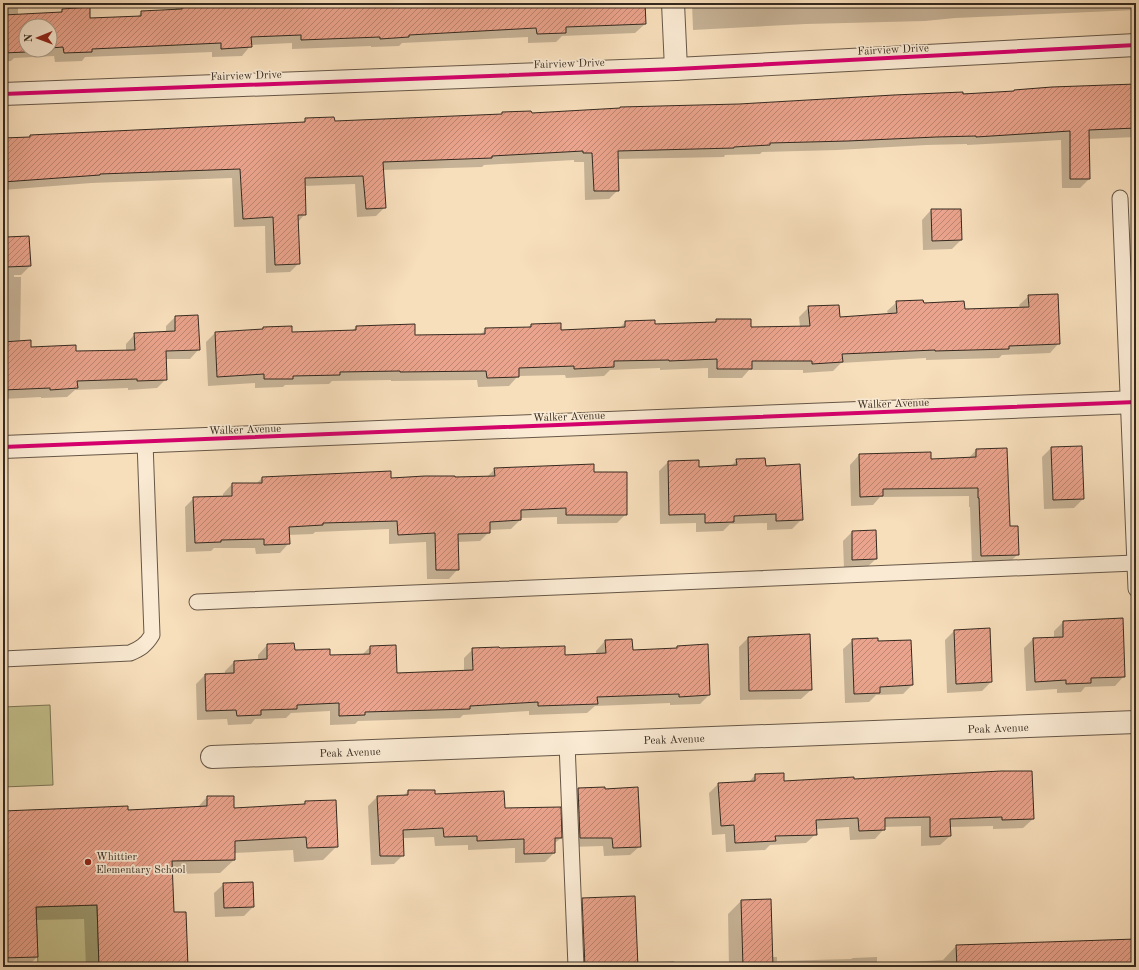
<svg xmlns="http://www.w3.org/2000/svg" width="1139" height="970" font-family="'Old Standard TT',serif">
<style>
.park{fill:#c3c08c;stroke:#7c7556}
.shadow{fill:#0003;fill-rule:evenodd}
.building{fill:url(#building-hatch);stroke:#352a20}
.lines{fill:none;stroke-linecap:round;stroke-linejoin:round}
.lane-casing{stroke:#665747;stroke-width:17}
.street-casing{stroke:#665747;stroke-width:24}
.lane{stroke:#faead3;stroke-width:15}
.street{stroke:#faead3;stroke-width:22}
.cycleway-casing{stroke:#faead3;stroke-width:6}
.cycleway{stroke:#d6006c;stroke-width:4}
.poi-dot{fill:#8f2418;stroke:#faead3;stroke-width:1.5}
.labels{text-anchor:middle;stroke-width:3.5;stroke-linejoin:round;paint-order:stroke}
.street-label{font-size:11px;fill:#352a20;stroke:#faead3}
.poi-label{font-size:11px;fill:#352a20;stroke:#faead3;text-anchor:start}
</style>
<defs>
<pattern id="building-hatch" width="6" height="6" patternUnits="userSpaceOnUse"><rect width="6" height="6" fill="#eaa38c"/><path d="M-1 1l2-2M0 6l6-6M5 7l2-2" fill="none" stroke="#be8572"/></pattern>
</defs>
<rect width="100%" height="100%" fill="#f8dfbc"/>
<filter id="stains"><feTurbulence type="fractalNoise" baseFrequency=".005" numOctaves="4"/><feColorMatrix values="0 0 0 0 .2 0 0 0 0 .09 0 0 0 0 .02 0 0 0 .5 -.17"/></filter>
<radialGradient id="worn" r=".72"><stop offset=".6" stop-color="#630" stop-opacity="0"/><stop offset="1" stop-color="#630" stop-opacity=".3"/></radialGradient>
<g class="park">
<polygon points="50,705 53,785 3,787 3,707"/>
<polygon points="97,905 99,967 38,967 36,907"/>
</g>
<g class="shadow">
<path d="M181,3H644L645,24L635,33L562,36L556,42L528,43V37L402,43L399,46L371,47V46L292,49V43L251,45L242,56L212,57V52L85,57L82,61L55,62L54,56L14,58L11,61L3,62V5H18V15L58,14L62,10L89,8V19L136,18L142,12L174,10ZM26,26H50V50H26Z"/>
<polygon points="692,3 1136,3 1136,10 955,18 925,21 806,24 693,30"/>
<polygon points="1136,85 1136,137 1088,139 1089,179 1080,188 1062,188 1061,140 967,145 967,144 926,145 838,150 762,152 760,154 725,155 724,157 617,159 618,190 609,199 585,200 584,162 574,162 574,160 484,165 482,167 382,170 385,207 376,216 357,217 355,184 304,186 305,214 298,222 299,263 290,272 266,273 265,226 234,227 232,178 91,183 3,190 3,139 29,138 31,136 302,123 306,119 334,122 501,115 503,113 531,114 739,105 894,96 1013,92"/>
<polygon points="931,210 961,240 952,249 923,250 922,220"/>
<polygon points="6,238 30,266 21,275 14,275 14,277 21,277 20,342 30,348 75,352 126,351 126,344 135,334 166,333 166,326 175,317 199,349 190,359 165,359 166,379 157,388 128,390 128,388 75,390 67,397 41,398 41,397 3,399 3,241"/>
<path d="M1029,296L1059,343L1050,353L1002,355L999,358L926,360V358L841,363L833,371L803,373V370H749L742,378H708V368L660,370V368L610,370L604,376L566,378L565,375L518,376L509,386L478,387L477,380L391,381V380L332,381L329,384L285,385L283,387L255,388V383L208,386L206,342L215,333L260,330L263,328L291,333L352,331L356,327L414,336L480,335L486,329L527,328L531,325L560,331L619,329L625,322L654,325L714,323L717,320L750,328L800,327L799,317L809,307L839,318L888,314L887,311L897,302L923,304L964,310L1020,308L1019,305ZM1028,303H1030V312H1028Z"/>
<polygon points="1081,447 1083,499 1074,508 1044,509 1042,457 1051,448"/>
<polygon points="976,450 1010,527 1018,554 1008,564 972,565 970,507 969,507 969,496 880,497 873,505 851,506 850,465 859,455 930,460 969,458"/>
<polygon points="737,460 765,467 802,519 792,529 767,530 767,523 730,524 723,531 696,532 696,523 660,524 659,471 668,462 698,461 698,468 730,467"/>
<polygon points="495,469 593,473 626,514 617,523 557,524 557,517 520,518 520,520 511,529 489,530 489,532 480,541 457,542 458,569 449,579 427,579 426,542 389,544 389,529 315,532 313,534 288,535 289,543 280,553 256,554 255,548 214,548 211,551 186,552 185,507 194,498 223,497 223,494 232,484 256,484 262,478 390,472 390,479 487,477"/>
<polygon points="875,531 876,559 866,568 844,569 843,541 852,532"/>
<polygon points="1063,622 1124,676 1115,686 1085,687 1081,692 1057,693 1057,689 1026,691 1024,648 1033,639 1054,638 1054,631"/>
<polygon points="954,631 991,682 982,691 947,693 945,640"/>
<polygon points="748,638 811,690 801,699 740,700 739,647"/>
<polygon points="853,640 877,642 912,685 903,694 876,695 869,702 845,703 843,649"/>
<polygon points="605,641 632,651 675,649 677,647 709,695 700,704 670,705 670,703 595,706 587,713 529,715 529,711 463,715 460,718 358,721 355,724 330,725 330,711 291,713 286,718 255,719 251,724 228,725 227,719 197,720 196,684 205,675 225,675 225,671 234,662 258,660 258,655 267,645 293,644 294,651 329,656 362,655 370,647 396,674 464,671 464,658 473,649 499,650 564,656 596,654 596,651"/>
<polygon points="1031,772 1033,819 1023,828 993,829 993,826 949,827 950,836 940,845 921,846 921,826 884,827 884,829 875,839 850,840 849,827 815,829 816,834 806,843 770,845 765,850 726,852 725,834 712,835 709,793 719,783 749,782 755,775 783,782"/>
<polygon points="578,789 640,846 630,855 604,856 603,846 571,847 569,798"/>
<polygon points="408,791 434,795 504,809 561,838 554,844 554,853 545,862 515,863 515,848 468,850 468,845 435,846 434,837 403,838 403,855 394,864 371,865 368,806 377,797 403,796"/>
<polygon points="207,797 233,810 302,805 305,802 335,801 337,846 323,860 294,862 293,850 234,853 234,860 220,873 172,874 173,913 187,967 86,967 84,919 36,920 37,957 27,967 3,967 3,812 127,811 197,808"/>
<polygon points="224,884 253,907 244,916 215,917 214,893"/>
<polygon points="583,899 637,963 674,961 675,967 572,967 570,912"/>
<polygon points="741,901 772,957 777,957 777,961 851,959 853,958 877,957 877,964 943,960 956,946 1136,940 1136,967 719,967 729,967 728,914"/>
<polygon points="520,962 521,967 479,967 482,964"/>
</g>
<g class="building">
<polygon points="182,3 645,3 646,24 566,27 566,33 537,34 536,28 409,35 409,37 380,39 380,37 301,40 301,35 251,37 252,47 221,49 221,43 92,49 92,52 64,53 63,47 50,48 50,26 26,26 26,52 3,53 3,15 62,12 62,9 90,7 90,18 141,16 141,11 182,9"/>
<polygon points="1136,84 1136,128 1089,130 1090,179 1070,179 1070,131 976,137 976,136 936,137 848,141 770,143 770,145 734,147 734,148 618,151 619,191 594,191 592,153 583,153 583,151 492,156 492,158 383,162 386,208 366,209 363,176 305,178 306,215 298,215 300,264 275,265 273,217 243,219 240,169 100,174 100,175 3,182 3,138 30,137 30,135 305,122 305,118 334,117 335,121 502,114 502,112 531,111 532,113 620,108 620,107 739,104 894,95 963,92 963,94 1014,91 1014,90 1052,87"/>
<polygon points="931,209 961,209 962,240 932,241"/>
<polygon points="29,236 31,266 7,267 6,237"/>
<polygon points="1058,294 1060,344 1009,346 1009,349 935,351 935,350 842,354 843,362 812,364 812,361 752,361 752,369 717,369 717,359 669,361 669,360 614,361 614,367 574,369 574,366 519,368 519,377 487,378 486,371 400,372 400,371 340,372 340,375 293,376 293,379 264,379 264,374 217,377 215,332 263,329 263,327 292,326 292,332 356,330 356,326 415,324 415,335 485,334 485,328 531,327 531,324 561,323 561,330 625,327 625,321 655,320 655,324 716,322 716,319 751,319 751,327 810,326 808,306 839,305 840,317 897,313 896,301 923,300 924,303 964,301 965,309 1029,307 1028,295"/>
<polygon points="198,315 200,350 166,351 167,380 137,381 137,379 77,381 78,388 50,390 50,388 3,390 3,342 31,340 31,347 76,345 76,351 135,350 134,333 175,331 175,316"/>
<polygon points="1082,446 1084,499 1053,500 1051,447"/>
<polygon points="1007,448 1010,526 1018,526 1019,555 981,556 979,498 978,498 978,488 883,489 883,496 860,497 859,454 931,452 931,459 976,457 976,449"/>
<polygon points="765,458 766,466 800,464 803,520 776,521 776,514 734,516 734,522 705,523 705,514 669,515 668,461 699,460 699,467 737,465 736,459"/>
<polygon points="594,464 594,472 627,472 627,515 566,515 566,508 521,510 521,520 490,522 490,533 458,534 459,570 436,570 435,533 398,535 397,521 323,523 323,525 289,527 290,544 264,545 264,539 221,540 221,542 195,543 193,497 232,496 232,483 262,483 262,477 391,471 391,478 425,476 455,476 455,477 495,476 494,468"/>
<polygon points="876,530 877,559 852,560 852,531"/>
<polygon points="1123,618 1125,677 1091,678 1091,683 1066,684 1066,680 1035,682 1033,638 1063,637 1063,621"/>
<polygon points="990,628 992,682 956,684 954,630"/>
<polygon points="810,634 812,690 749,691 748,637"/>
<polygon points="878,638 878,641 911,640 913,685 880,687 880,693 854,694 852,639"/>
<polygon points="632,639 633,650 677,648 677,646 708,644 710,695 679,697 679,694 597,697 598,704 538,706 538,702 470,706 470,709 365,712 365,715 339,716 339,703 297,705 297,709 261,710 261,715 237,716 236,710 206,711 205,674 234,673 234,661 267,659 267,644 294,643 295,650 330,649 330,655 370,654 370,646 396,645 397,673 473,670 472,648 499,647 500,648 565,646 565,655 606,653 605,640"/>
<polygon points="1001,771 1032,771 1034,819 1002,820 1002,817 950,819 951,836 930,837 930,817 885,818 885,830 859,831 858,818 816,820 817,835 775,836 776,841 735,843 734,825 721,826 718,783 755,781 755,774 784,773 784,781 854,777 854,779"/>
<polygon points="605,787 605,789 638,787 641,847 613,848 612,838 580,838 578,788"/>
<polygon points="408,790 435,790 435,794 504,791 505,808 561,807 562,838 555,838 555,853 524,854 524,839 477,841 477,836 444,837 443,828 403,830 404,856 380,856 377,796 408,795"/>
<polygon points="207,796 234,796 234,808 305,804 305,801 336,800 338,847 307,848 306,837 235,841 235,860 172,861 174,912 186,912 188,967 99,967 97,905 36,907 38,957 3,958 3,811 128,806 128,810 207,806"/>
<polygon points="253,882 254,907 224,908 223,883"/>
<polygon points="635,896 638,967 585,967 582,898"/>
<polygon points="771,899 773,967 743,967 741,900"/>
<polygon points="1136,939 1136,967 957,967 956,945"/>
</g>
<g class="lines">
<g class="lane-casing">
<g id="lane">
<polyline points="1120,198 1136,589"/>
<polyline points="197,602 1135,563"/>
<path d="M3,659L130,653C140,649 146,645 152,635L145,442"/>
<polyline points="567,743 576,967"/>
</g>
</g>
<g class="street-casing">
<g id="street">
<polyline points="673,3 676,69"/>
<polyline points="3,94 676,69 1136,45"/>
<polyline points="3,447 1136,402"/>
<polyline points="212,757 1136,722"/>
</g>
</g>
<use href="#lane" class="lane"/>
<use href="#street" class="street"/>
<g class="cycleway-casing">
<g id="cycleway">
<polyline points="3,94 676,69 1136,45"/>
<polyline points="3,447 1136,402"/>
</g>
</g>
<use href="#cycleway" class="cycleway"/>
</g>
<circle class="poi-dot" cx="88" cy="862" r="4"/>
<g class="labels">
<g class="street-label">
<text transform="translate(893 49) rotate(-3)" y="4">Fairview Drive</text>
<text transform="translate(569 63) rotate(-2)" y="4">Fairview Drive</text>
<text transform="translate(246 75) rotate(-2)" y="4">Fairview Drive</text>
<text transform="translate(893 403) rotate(-2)" y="4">Walker Avenue</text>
<text transform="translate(569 416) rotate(-2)" y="4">Walker Avenue</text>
<text transform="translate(245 429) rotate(-2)" y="4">Walker Avenue</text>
<text transform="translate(998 728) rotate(-2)" y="4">Peak Avenue</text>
<text transform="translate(674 739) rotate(-2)" y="4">Peak Avenue</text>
<text transform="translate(350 752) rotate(-2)" y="4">Peak Avenue</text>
</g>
<g class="poi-label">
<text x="96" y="860">Whittier<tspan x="96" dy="13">Elementary School</tspan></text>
</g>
</g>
<rect width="1139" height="970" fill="none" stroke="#f8dfbc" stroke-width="16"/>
<rect x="4" y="4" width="1131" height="962" fill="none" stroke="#352a20" stroke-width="2"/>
<rect x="8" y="8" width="1123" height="954" fill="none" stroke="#352a20"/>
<g transform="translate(38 38) rotate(269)"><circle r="19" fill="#faead3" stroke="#ab9d8b"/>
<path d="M0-3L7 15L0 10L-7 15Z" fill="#8f2418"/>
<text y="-6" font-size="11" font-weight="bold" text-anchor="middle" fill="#352a20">N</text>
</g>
<rect width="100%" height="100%" filter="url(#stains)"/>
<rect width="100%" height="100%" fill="url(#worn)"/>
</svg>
